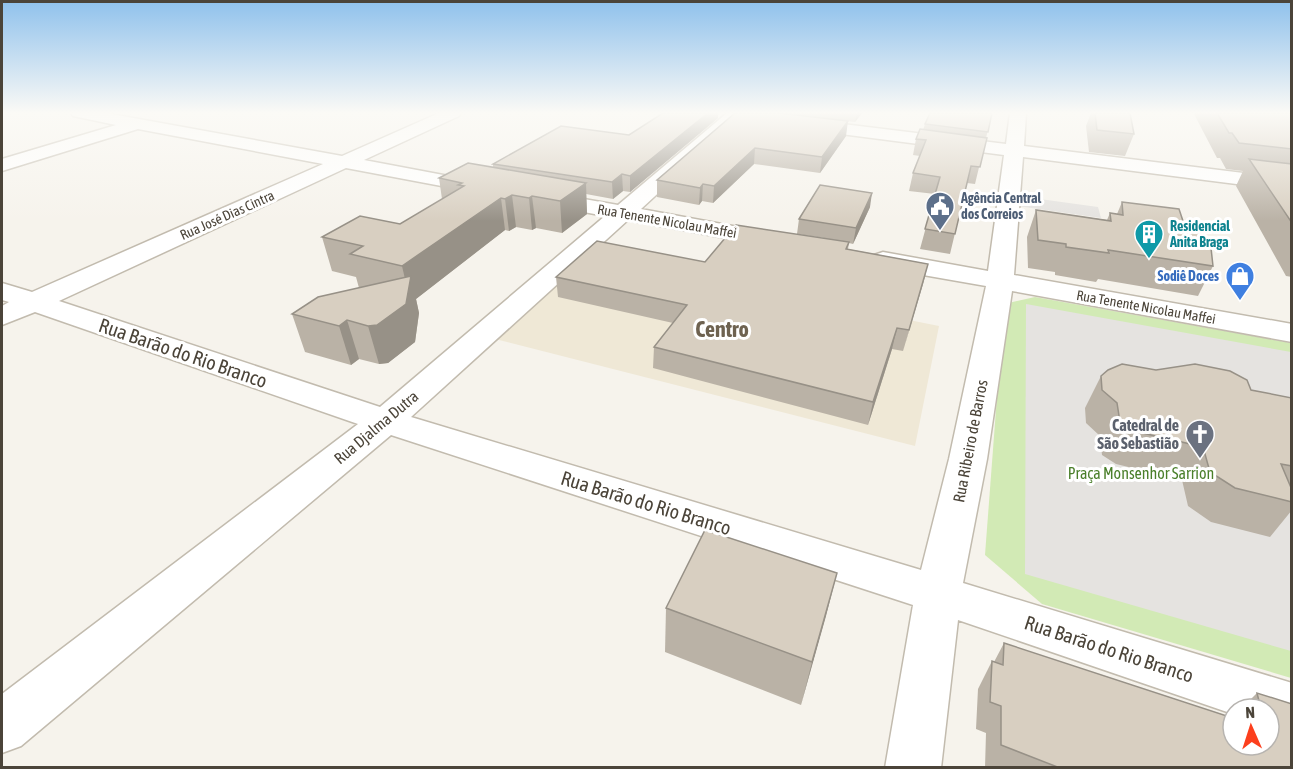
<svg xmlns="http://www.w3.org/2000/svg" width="1293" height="769" font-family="'Asap Condensed',sans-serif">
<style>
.education{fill:#efe8d6}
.green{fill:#d2eab5}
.parking{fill:#e5e3e0}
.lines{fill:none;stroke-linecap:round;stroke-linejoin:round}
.minor-casing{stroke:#c2bbae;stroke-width:3}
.minor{fill:#fff;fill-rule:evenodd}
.wall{fill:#bab2a6}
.shaded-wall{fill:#979187}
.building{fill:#d8cfc1;stroke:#979187;stroke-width:1.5}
.labels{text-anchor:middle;stroke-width:6;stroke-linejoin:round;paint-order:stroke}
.far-service-label{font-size:14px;font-weight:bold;fill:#4e5e75;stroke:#fff;text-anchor:start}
.far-street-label{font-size:14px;fill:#4b4439;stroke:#fff}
.far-culture-label{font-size:14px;font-weight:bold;fill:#0d838f;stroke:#fff;text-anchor:start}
.far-shop-label{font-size:14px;font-weight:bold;fill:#366cbe;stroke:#fff;text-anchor:end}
.worship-label{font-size:16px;font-weight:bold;fill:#5b616d;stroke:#fff;text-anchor:end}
.street-label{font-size:16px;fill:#4b4439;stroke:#fff}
.park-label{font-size:16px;fill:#4a7f2a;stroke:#fff}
.near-street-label{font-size:20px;fill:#4b4439;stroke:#fff}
.district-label{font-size:22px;font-weight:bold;fill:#6e6250;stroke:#fff}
</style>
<rect width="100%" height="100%" fill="#f6f3ec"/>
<polygon class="education" points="584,255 939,326 915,446 491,338"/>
<polygon class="green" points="1035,297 1291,343 1291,678 1042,604 985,555 1004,304"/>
<g class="parking">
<polygon points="1011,195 1098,207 1101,218 1011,205"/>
<polygon points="1026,304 1291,352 1291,651 1025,574"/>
</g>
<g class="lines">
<g class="minor-casing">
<polygon id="minor" points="71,113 106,113 342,156 439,113 461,113 459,116 364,160 491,184 494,188 491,192 484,194 346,168 59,301 380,407 605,216 536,203 533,198 536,193 544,192 618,205 727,113 745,113 641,209 782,235 785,240 782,245 773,247 628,220 411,417 921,570 949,459 986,286 883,268 874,265 870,260 874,255 883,252 988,271 1004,155 802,129 796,128 794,124 796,120 802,119 1006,144 1010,113 1026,113 1024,146 1292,179 1292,191 1023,157 1014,275 1292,324 1292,342 1012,291 987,459 963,583 1292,683 1292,734 1269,727 1269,709 1233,709 1233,714 958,620 941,768 885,768 913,605 391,435 21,746 2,753 2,694 358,424 35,312 2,325 2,306 9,302 2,300 2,283 32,292 323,164 138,129 2,171 2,159 116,125 73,116"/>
</g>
<use href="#minor" class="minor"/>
</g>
<g class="wall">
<polygon points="663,113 718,113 718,118 630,192 623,191 613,199 586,194 587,214 562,233 536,228 532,230 516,227 509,231 505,230 416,299 419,313 415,342 388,363 379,364 359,359 351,365 305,352 292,314 359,288 356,277 332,271 322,237 400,224 442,199 439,178 493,167 493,164 629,135"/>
<polygon points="735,113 846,136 820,173 754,164 713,203 702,201 699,205 657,197 657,180"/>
<polygon points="781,113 862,113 855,122"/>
<polygon points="992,113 975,184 967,183 950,254 920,249 935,194 909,191 913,173 920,156 913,155 916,139 923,130 925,124"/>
<polygon points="1091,113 1130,113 1134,134 1125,156 1089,152 1086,126"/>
<polygon points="1195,113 1292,113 1292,277 1286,276 1236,186 1243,171 1226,169 1220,158 1217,158 1194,114"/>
<polygon points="1122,202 1184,224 1213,266 1198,296 1098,279 1096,282 1055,275 1055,272 1028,268 1027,237 1036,210 1107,220 1110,213 1117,214"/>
<polygon points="870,207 853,244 849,243 848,249 928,264 903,351 892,349 868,425 653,368 654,347 673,323 558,297 556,277 705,262 824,238 797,234 799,219"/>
<polygon points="1101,376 1251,390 1292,398 1292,510 1270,537 1211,522 1188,506 1182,480 1116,464 1102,455 1100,436 1086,423 1085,408"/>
<polygon points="837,573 801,705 665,652 666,608"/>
<polygon points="1004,643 1233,718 1233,745 1269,745 1269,709 1241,709 1257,693 1292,704 1292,768 985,768 986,733 976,729 978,689 992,661 994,662"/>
</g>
<g class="shaded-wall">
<polygon points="708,113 718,113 718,118 630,192 630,176"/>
<polygon points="857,113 862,113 855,122"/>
<polygon points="848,121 846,136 820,173 822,157"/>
<polygon points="755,148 754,164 713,203 714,186"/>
<polygon points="622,174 623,191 613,199 612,182"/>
<polygon points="586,183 587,214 562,233 560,201"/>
<polygon points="703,184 702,201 699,205 700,188"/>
<polygon points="872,193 870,207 853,244 856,228"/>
<polygon points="512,195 516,227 509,231 505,199"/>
<polygon points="532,196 536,228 532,230 529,198"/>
<polygon points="501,198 505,230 416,299 419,313 415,342 388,363 379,364 368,326 408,292 402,266"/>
<polygon points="928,264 923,284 903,351 909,330"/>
<polygon points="347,320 359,359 351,365 339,326"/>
<polygon points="897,328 892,349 868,425 873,402"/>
<polygon points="837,573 826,616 801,705 812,662"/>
</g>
<g class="building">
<polygon points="663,113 708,113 630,176 622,174 612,182 493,164 561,126 629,135"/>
<polygon points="735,113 779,113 848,121 822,157 755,148 714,186 703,184 700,188 657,180"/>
<polygon points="930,113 992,113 988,132 925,124"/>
<polygon points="1095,113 1130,113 1134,134 1097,130"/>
<polygon points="1217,113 1292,113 1292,149 1239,143 1232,133 1229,133"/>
<polygon points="920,129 987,138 980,167 971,166 955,234 925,229 940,177 913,173 926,140 916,139"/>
<polygon points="1249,159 1292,164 1292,223"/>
<polygon points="468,163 586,183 560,201 532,196 529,198 512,195 505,199 501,198 402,266 350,254 363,246 322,237 360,216 400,224 464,186 458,185 462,183 439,178"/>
<polygon points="820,185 872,193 856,228 799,219"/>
<polygon points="1122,202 1179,209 1184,224 1200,226 1211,248 1213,266 1108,250 1109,253 1066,247 1066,244 1038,240 1036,210 1111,221 1110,213 1123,215"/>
<polygon points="736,225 849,242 846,249 928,264 909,330 897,328 873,402 654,347 687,305 556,277 597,241 705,262"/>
<polygon points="411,276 406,304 377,325 368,326 347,320 339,326 292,314 318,297"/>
<polygon points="1122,364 1156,370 1195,364 1230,371 1247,380 1251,390 1292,398 1292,466 1281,464 1292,490 1292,502 1235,488 1210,472 1203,447 1134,431 1120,422 1117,403 1102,390 1101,376 1108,370"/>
<polygon points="705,530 837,573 812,662 666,608"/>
<polygon points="1004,643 1233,718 1233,745 1269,745 1269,709 1261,709 1257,693 1292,704 1292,768 1060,768 1001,745 1001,706 990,702 992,661 1003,665"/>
</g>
<linearGradient id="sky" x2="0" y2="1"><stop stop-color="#8fc1ec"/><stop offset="0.51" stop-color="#fbfaf6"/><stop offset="1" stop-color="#fbfaf6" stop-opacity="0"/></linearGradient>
<rect width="1293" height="221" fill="url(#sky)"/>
<defs>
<g id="civic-pin" transform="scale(1.5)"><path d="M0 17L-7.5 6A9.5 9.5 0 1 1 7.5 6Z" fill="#5c6f8a" stroke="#fff"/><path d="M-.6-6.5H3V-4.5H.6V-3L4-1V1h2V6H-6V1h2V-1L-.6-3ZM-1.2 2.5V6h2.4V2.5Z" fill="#fff"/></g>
<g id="building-pin" transform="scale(1.5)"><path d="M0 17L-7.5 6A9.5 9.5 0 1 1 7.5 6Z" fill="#0f9aa8" stroke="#fff"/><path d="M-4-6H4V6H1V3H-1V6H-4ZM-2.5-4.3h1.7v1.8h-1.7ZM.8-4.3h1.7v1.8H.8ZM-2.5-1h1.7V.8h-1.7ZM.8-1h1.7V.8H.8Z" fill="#fff"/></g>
<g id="shop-pin" transform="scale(1.5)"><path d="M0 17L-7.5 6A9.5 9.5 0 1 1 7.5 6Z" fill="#3f7fe0" stroke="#fff"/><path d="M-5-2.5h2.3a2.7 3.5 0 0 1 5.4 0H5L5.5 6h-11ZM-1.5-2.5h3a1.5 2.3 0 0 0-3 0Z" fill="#fff"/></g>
<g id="church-pin" transform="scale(1.5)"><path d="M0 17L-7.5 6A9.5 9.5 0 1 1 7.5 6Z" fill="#6b7280" stroke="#fff"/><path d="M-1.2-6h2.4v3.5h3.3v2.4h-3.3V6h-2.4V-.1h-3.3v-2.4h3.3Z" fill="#fff"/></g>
</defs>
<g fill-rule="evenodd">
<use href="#civic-pin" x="940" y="206"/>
<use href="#building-pin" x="1149" y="234"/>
<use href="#shop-pin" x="1240" y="276"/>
<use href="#church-pin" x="1200" y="434"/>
</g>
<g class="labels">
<g class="far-service-label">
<text x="961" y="203">Agência Central<tspan x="961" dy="16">dos Correios</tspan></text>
</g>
<g class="far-street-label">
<text transform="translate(227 215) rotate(-24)" y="5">Rua José Dias Cintra</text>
<text transform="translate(667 221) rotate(10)" y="5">Rua Tenente Nicolau Maffei</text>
<text transform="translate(1146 307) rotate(10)" y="5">Rua Tenente Nicolau Maffei</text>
</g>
<g class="far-culture-label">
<text x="1170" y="231">Residencial<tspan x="1170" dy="16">Anita Braga</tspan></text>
</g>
<g class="far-shop-label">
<text x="1219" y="281">Sodiê Doces</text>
</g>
<g class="worship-label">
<text x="1179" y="431">Catedral de<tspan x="1179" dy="18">São Sebastião</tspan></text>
</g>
<g class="street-label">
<text transform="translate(376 427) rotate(-40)" y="6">Rua Djalma Dutra</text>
<text transform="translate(970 441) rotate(-79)" y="6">Rua Ribeiro de Barros</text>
</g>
<g class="park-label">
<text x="1141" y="479">Praça Monsenhor Sarrion</text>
</g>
<g class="near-street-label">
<text transform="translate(183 353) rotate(19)" y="7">Rua Barão do Rio Branco</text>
<text transform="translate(646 503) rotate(17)" y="7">Rua Barão do Rio Branco</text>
<text transform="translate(1109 649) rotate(18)" y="7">Rua Barão do Rio Branco</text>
</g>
<g class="district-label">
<text x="722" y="337">Centro</text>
</g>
</g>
<rect width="1293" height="769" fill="none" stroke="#4b4439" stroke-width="6"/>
<g transform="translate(1251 727) rotate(357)"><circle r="28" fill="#ffffff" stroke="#b7b4b0" stroke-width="1.5"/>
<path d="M0-4.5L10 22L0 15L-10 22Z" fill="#fc3f1d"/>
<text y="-9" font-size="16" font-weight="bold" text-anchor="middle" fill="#4b4439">N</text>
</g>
</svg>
